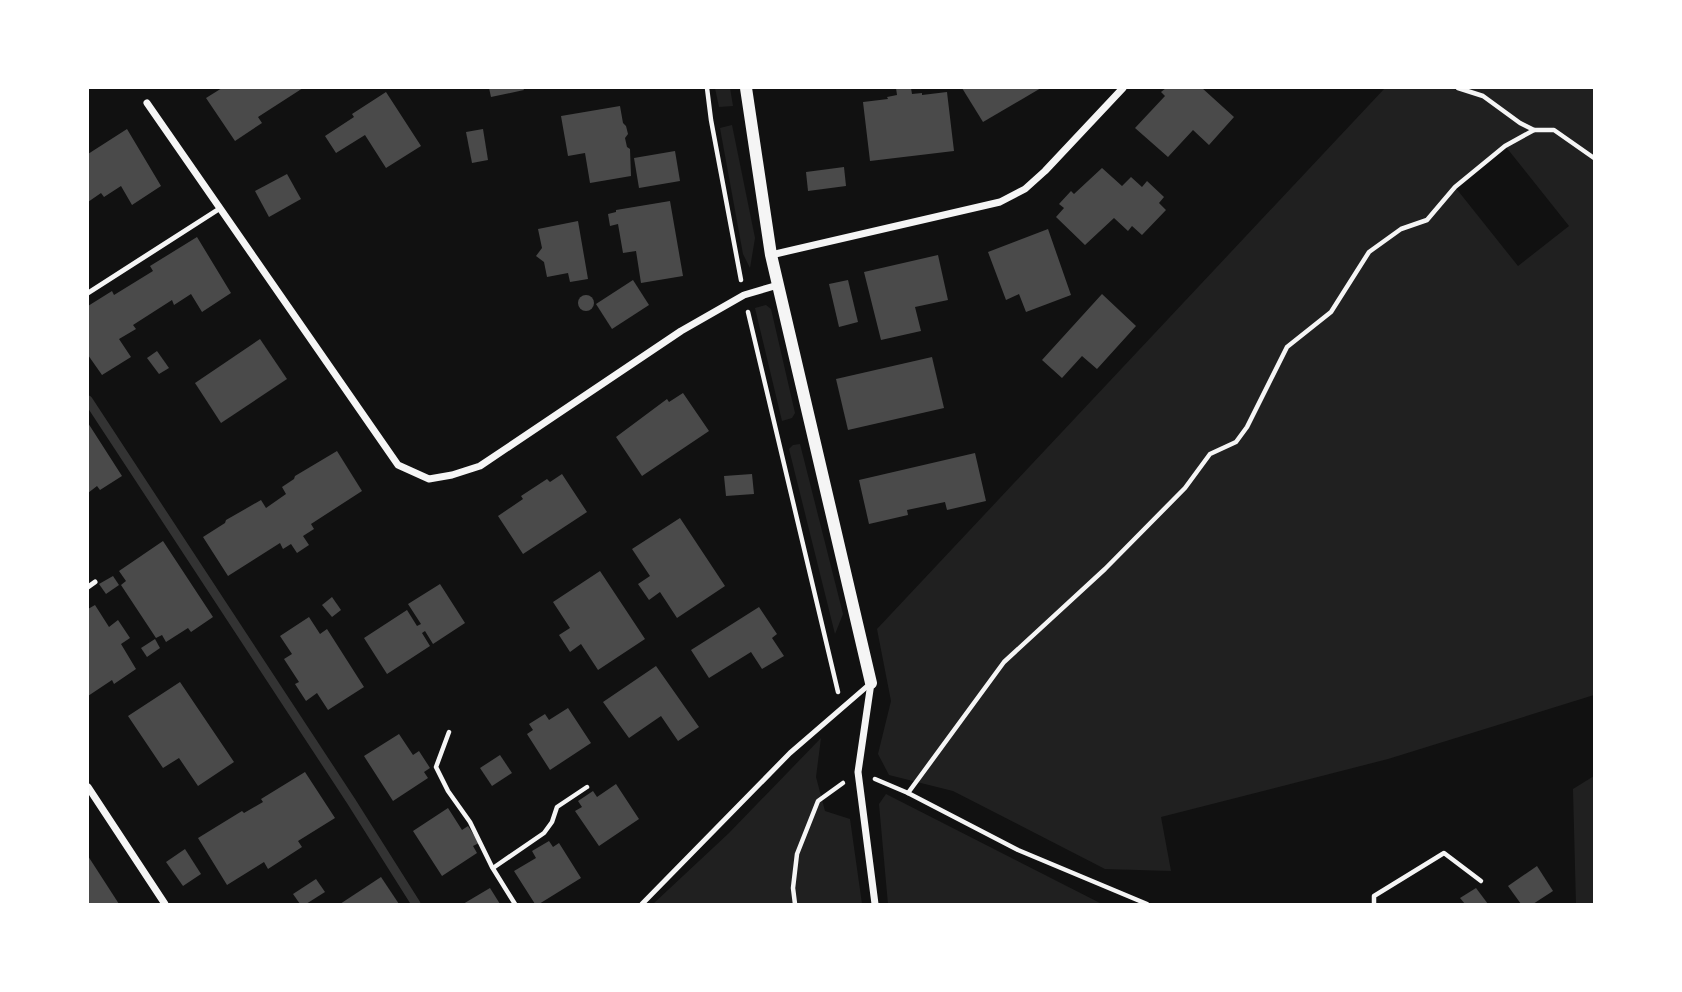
<svg xmlns="http://www.w3.org/2000/svg" width="1682" height="992" font-family="Figtree,sans-serif">
<style>
.green{fill:#202020;fill-rule:evenodd}
.lines{fill:none;stroke-linecap:round;stroke-linejoin:round}
.stream{stroke:#333;stroke-width:9}
.building{fill:#4a4a4a}
.path{stroke:#f5f5f5;stroke-width:4.5}
.service{stroke:#f5f5f5;stroke-width:5}
.minor{stroke:#f5f5f5;stroke-width:7}
.tertiary{stroke:#f5f5f5;stroke-width:12}
</style>
<rect width="100%" height="100%" fill="#111"/>
<g class="green">
<polygon points="715,88 730,88 733,106 719,107"/>
<path d="M1385,88H1594V695L1388,759L1161,817L1171,871L1105,869L953,791L889,775L878,754L891,701L877,629ZM1506,147L1569,226L1518,266L1455,187Z"/>
<polygon points="732,125 755,238 750,268 743,254 720,128"/>
<polygon points="766,305 771,309 795,413 792,418 782,421 755,308"/>
<polygon points="800,444 843,614 835,634 789,449 793,445"/>
<polygon points="821,738 816,777 825,811 850,819 862,904 653,904 729,833"/>
<polygon points="1594,776 1594,904 1576,904 1573,789"/>
<polygon points="886,794 1102,904 888,904 879,804"/>
</g>
<g class="lines">
<polyline class="stream" points="88,400 351,801 416,904"/>
</g>
<g class="building">
<polygon points="222,88 303,88 258,117 262,123 235,141 206,98"/>
<polygon points="489,88 523,88 524,90 491,97"/>
<polygon points="896,88 911,88 912,94 922,93 922,95 947,92 954,151 870,161 863,102 888,99 887,97 897,95"/>
<polygon points="962,88 1041,88 983,122"/>
<polygon points="1166,88 1202,88 1234,117 1209,145 1193,130 1168,157 1135,128 1165,96 1161,92"/>
<polygon points="386,92 421,146 386,168 365,135 336,153 325,136 354,117 352,114"/>
<polygon points="620,106 623,123 626,126 628,134 625,138 627,147 630,149 631,176 590,183 585,153 568,156 561,116"/>
<polygon points="127,129 161,186 132,205 121,186 104,197 101,193 88,202 88,154"/>
<polygon points="483,129 488,160 472,163 466,132"/>
<polygon points="675,151 680,181 639,188 634,158"/>
<polygon points="844,167 846,186 808,191 806,172"/>
<polygon points="1102,168 1122,186 1131,177 1142,187 1147,181 1164,197 1159,203 1166,210 1142,235 1132,226 1128,231 1114,218 1085,245 1056,217 1064,208 1059,204 1071,191 1074,194"/>
<polygon points="287,174 301,199 269,217 255,191"/>
<polygon points="670,201 683,276 641,283 636,251 623,253 618,224 610,226 608,214 616,212 616,210"/>
<polygon points="578,221 588,279 570,282 568,273 547,277 544,262 536,256 542,248 538,229"/>
<polygon points="1048,229 1071,295 1026,312 1019,294 1006,300 988,252"/>
<polygon points="197,237 231,293 202,312 191,294 174,305 172,300 133,325 136,329 119,339 131,357 102,375 88,355 88,306 112,291 114,295 153,271 150,266"/>
<polygon points="938,255 948,300 915,307 921,331 881,340 864,272"/>
<polygon points="633,280 649,305 612,329 596,304"/>
<polygon points="848,280 858,322 839,327 829,284"/>
<polygon points="1102,294 1136,326 1097,369 1082,356 1062,378 1042,360"/>
<circle cx="586" cy="303" r="8"/>
<polygon points="260,339 287,379 221,423 195,383"/>
<polygon points="157,351 169,368 159,374 147,358"/>
<polygon points="932,357 944,408 848,430 836,379"/>
<polygon points="683,393 709,431 642,476 616,437 667,399 669,402"/>
<polygon points="88,423 122,476 100,490 97,486 88,493"/>
<polygon points="337,451 362,491 311,524 314,529 303,536 309,545 297,553 291,544 283,549 280,543 228,576 203,537 225,523 226,520 261,500 266,508 286,494 282,487 294,479 295,476"/>
<polygon points="975,453 986,501 947,510 945,502 907,510 908,515 869,524 859,480"/>
<polygon points="562,474 587,512 523,554 498,516 523,499 521,496 547,479 550,482"/>
<polygon points="752,474 754,494 726,496 724,476"/>
<polygon points="680,518 725,586 677,618 660,592 649,600 638,584 650,576 632,549"/>
<polygon points="163,541 213,617 191,632 188,628 166,642 162,635 156,638 121,585 126,581 119,571"/>
<polygon points="600,571 645,639 598,670 581,644 570,652 559,635 570,628 553,602"/>
<polygon points="113,576 119,585 106,594 99,584"/>
<polygon points="440,584 465,623 433,644 425,631 422,633 430,646 387,674 364,638 407,610 417,626 421,624 408,604"/>
<polygon points="332,597 341,610 332,617 322,605"/>
<polygon points="95,605 109,627 118,620 130,638 121,644 136,669 114,684 112,680 88,696 88,609"/>
<polygon points="759,607 777,634 772,638 784,656 762,669 751,652 709,678 691,650"/>
<polygon points="309,617 320,634 327,629 364,687 328,710 317,693 306,701 295,684 299,682 284,659 292,654 280,636"/>
<polygon points="155,639 160,648 147,657 141,648"/>
<polygon points="656,666 699,727 678,741 661,716 629,738 603,702"/>
<polygon points="180,682 234,762 198,786 179,758 163,768 128,716"/>
<polygon points="568,708 591,743 550,770 527,734 533,730 529,724 545,714 549,720"/>
<polygon points="399,734 413,755 419,751 430,768 424,772 428,778 393,801 364,756"/>
<polygon points="500,755 512,773 492,786 480,768"/>
<polygon points="305,772 335,818 298,841 302,847 268,869 264,862 227,885 198,838 242,811 244,813 263,802 261,799"/>
<polygon points="616,784 639,819 599,846 575,811 582,807 578,801 593,791 597,797"/>
<polygon points="448,808 462,830 468,826 479,843 473,846 477,853 442,876 413,831"/>
<polygon points="549,841 553,847 559,843 581,878 539,904 535,904 514,871 536,858 532,851"/>
<polygon points="185,849 201,874 183,886 166,862"/>
<polygon points="88,856 119,904 88,904"/>
<polygon points="1537,866 1553,891 1533,904 1521,904 1508,886"/>
<polygon points="381,877 399,904 340,904"/>
<polygon points="316,879 325,892 306,904 300,904 293,894"/>
<polygon points="490,888 500,904 463,904"/>
<polygon points="1476,888 1488,904 1465,904 1460,898"/>
</g>
<g class="lines">
<g class="path">
<polyline points="707,88 711,120 741,280"/>
<polyline points="1534,130 1554,130 1594,158"/>
<polyline points="748,312 838,692"/>
<polyline points="449,732 436,767 448,791 470,822 492,867 515,904"/>
<polyline points="875,779 908,793 1018,850 1147,904"/>
<polyline points="908,793 1004,662 1105,569 1185,488 1210,454 1236,442 1247,427 1287,347 1331,312 1369,252 1401,229 1427,220 1455,187 1505,146 1534,130 1520,123 1483,96 1458,88"/>
<polyline points="493,868 544,833 552,822 557,807 587,787"/>
<polyline points="795,904 793,888 797,854 818,801 843,783"/>
<polyline points="1374,904 1374,896 1444,853 1481,881"/>
</g>
<g class="service">
<polyline points="88,293 219,209"/>
<polyline points="88,587 95,582"/>
<polyline points="642,904 790,753 871,683"/>
</g>
<g class="minor">
<polyline points="147,103 398,465 429,479 452,475 480,466 681,331 744,295 778,285"/>
<polyline points="771,255 1000,202 1025,189 1045,171 1123,88"/>
<polyline points="871,683 858,772 875,904"/>
<polyline points="88,787 165,904"/>
</g>
<polyline class="tertiary" points="746,88 771,255 871,683"/>
</g>
<rect width="1682" height="992" fill="none" stroke="#ffffff" stroke-width="178"/>
</svg>
